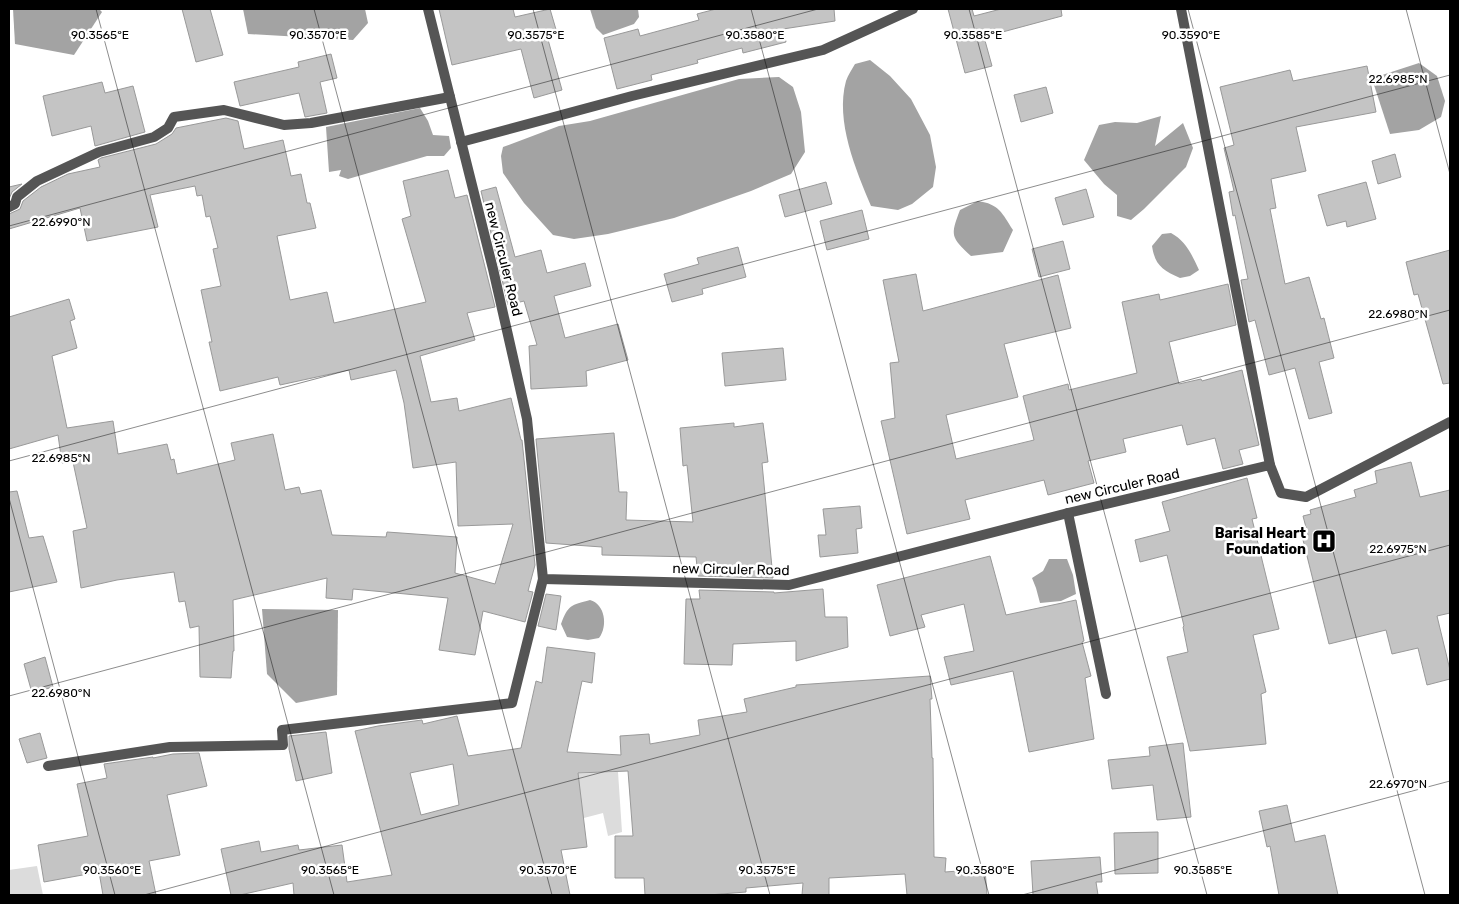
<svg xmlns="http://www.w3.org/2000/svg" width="1459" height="904" font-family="Rubik,sans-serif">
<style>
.green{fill:#dcdcdc}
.water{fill:#a3a3a3}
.building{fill:#c4c4c4;stroke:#999;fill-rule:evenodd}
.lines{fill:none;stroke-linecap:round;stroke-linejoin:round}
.street{stroke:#555;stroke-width:10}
.ticks{fill:none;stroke:#000;stroke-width:1;stroke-opacity:0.45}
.labels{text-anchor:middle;stroke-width:5;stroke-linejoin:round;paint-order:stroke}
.street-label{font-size:14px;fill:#000;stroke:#fff}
.poi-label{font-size:14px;font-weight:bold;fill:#000;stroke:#fff;text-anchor:end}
.ticks-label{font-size:12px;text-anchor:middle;fill:#000;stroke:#fff;stroke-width:5;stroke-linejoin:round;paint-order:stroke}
</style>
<rect width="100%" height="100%" fill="#fff"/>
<g class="green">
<polygon points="618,772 622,832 608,836 603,813 580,819 548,775"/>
<polygon points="37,866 43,895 9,895 9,870"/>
</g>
<g class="water">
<polygon points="13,9 99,9 102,12 74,55 15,44"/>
<polygon points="243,9 365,9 368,23 353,40 248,34"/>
<polygon points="590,9 638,9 639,17 634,24 603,35 596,28"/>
<path d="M870,60L890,76L911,99L930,135L936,167L933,187L912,204L898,210L871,206C856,170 835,121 846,81C848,75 852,69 855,64Z"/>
<polygon points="1419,63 1437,76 1445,101 1441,117 1419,130 1390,134 1374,85 1376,77"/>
<polygon points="779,77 793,87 801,112 805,152 791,174 751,191 674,218 608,234 574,239 553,235 524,203 503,173 501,156 503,147 559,126 590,121 739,79"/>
<polygon points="420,108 428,121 433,135 449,136 451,148 444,156 427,156 348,179 339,176 341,170 329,172 326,127"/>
<polygon points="1161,116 1155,146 1183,123 1193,148 1186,167 1144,209 1131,220 1117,216 1117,195 1104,184 1084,160 1099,125 1115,122 1137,123"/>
<path d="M978,201C999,204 1002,213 1013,230L1003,252L971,256C951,237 950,236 960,210Z"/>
<path d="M1171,233C1186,241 1192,255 1199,270L1190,276L1180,278C1162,270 1155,265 1152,246L1162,234Z"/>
<polygon points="1049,559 1067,559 1073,575 1076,594 1061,601 1040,603 1036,588 1032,578 1043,571"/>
<path d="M590,600C605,604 608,626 599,638L588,640L567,637L561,624C568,605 571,605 590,600Z"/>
<polygon points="262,609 338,610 337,695 296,703 267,674"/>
</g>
<g class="building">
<polygon points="182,9 210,9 223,55 196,62"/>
<polygon points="439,9 513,9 515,17 550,9 557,33 547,36 562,90 534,98 521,49 452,65"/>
<polygon points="716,9 834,9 835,21 783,29 786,42 743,53 742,48 697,60 698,63 651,75 652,80 617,89 604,38 638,29 640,36 699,20 697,14"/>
<polygon points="948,9 972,9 974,16 1001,9 1061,9 1062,16 984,37 992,66 965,73"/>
<polygon points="331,54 337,78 320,82 327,113 305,117 299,93 240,106 234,82 299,67 298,62"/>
<polygon points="1367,66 1376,112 1296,127 1306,171 1271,179 1276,208 1270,209 1285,284 1309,277 1321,319 1324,318 1334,358 1319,362 1332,413 1309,419 1295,368 1269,375 1255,320 1249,322 1241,280 1248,279 1235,215 1233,216 1229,192 1234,191 1224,148 1234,145 1220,87 1290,70 1293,81"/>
<polygon points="102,82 105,93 133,86 145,132 95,146 91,126 52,136 43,96"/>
<polygon points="1046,87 1053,113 1021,122 1014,95"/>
<polygon points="226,118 238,121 244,149 283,140 291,176 301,174 307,203 310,203 316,228 277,236 290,300 327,292 334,323 426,302 402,219 411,216 403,181 448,170 455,198 467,195 495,307 467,313 475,340 420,356 431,402 457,398 459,411 511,398 521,440 522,440 535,565 528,591 533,592 525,622 483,611 475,655 439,650 448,598 353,589 352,600 326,598 327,578 233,600 234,651 233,651 231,678 200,677 199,626 190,628 185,601 179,602 174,572 117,580 81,588 73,531 87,528 73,462 62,463 58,435 9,449 9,317 69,299 75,319 70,321 77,348 52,356 67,428 113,421 118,454 167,444 171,460 174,459 177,474 235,460 231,443 273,434 285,490 299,487 301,494 321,490 332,535 386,537 387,532 457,537 455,573 495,584 513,524 458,526 456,462 413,468 404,403 396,370 351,380 349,370 280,385 278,377 220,391 209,342 212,342 201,290 221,286 213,249 218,248 210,216 206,217 202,195 197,196 195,186 150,195 158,227 87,241 80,208 9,229 9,214 20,209 23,201 41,187 68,174 100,167 98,160 101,158 156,144 172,134 176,128"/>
<polygon points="1395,154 1401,177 1378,184 1372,161"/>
<polygon points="826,182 832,204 785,217 779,195"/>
<polygon points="1366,182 1376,219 1347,227 1346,221 1327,226 1318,195"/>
<polygon points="22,184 12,192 9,199 9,187"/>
<polygon points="496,187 515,257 541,250 547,273 585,263 591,286 554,296 565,338 618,324 628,360 586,371 587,386 531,389 529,346 537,345 524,301 508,305 481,191"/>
<polygon points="1086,189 1094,217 1063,225 1055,198"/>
<polygon points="862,210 869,239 827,250 820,221"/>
<polygon points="1063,241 1070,269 1039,277 1032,249"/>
<polygon points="738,247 746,277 702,289 703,294 672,302 664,274 699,264 697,258"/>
<polygon points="1450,250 1450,383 1443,384 1418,294 1414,295 1406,262"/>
<polygon points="916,274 923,311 1058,275 1071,328 1004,344 1018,397 946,415 956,459 1034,440 1023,396 1068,384 1069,390 1137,373 1122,302 1159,294 1160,300 1228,284 1236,325 1169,342 1179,384 1201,379 1202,381 1242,370 1259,445 1239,450 1243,464 1223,469 1215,438 1187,445 1182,425 1123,439 1126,452 1088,461 1094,483 1048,495 1044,480 965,500 970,519 907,534 881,421 895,418 890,363 899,362 883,280"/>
<polygon points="783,348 786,380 725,386 722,353"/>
<polygon points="734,423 734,427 763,423 768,462 762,463 773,578 698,576 696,557 602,555 602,547 546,543 536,439 614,433 619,492 627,492 626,520 693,522 687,465 683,466 680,428"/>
<polygon points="1411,462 1420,497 1450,490 1450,613 1437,616 1450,670 1450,679 1427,685 1418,648 1392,654 1386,630 1329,644 1302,536 1308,535 1303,516 1311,514 1310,510 1356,497 1354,490 1377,483 1375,471"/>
<polygon points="1247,478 1257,518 1252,519 1279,629 1253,635 1266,692 1261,694 1266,744 1190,751 1167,657 1188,652 1183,627 1184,626 1167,555 1140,562 1135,540 1170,531 1162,502"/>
<polygon points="17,491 29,538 43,536 57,582 9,592 9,492"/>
<polygon points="860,506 862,528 856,529 858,553 820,557 818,535 826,535 823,509"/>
<polygon points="990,556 1006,615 1076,600 1084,641 1082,642 1091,676 1085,678 1094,739 1029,752 1013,671 951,685 944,657 974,651 964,604 921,615 925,627 890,636 877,585"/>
<polygon points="823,589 825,617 847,617 848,647 796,661 796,641 733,644 732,665 684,664 686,599 700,599 699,590 774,592 774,593"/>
<polygon points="546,594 561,596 556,630 538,626"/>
<path d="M547,647L595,653L592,683L582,681L567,752L621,755L620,736L649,734L650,744L700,735L698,720L747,712L744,699L796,687V685L930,676L932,699H930L932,758H933L934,857L946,858L945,872L985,869L987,895H907L905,874L829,878V895H802L803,883L746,888V892L709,895H645L644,878H615V836H633L628,771L578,773L587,847L561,850L570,895H294L293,883L240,895H231L221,849L259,841L261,852L298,845L299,850L342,845L347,882L392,875L355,731L378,726L422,720L423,724L457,716L468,756L521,748L536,681L542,683ZM453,764L459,805L421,815L410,773Z"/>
<polygon points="45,657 53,687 32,693 24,664"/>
<polygon points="326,732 332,773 296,781 289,749 289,736"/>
<polygon points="40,733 47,758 27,763 19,739"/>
<polygon points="1183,743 1191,817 1157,820 1153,785 1112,789 1108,760 1150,756 1149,747"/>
<polygon points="199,753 207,786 167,795 180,855 149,861 156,895 103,895 99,872 44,882 38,845 88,836 77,784 107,778 104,764 153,757 153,758 173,754"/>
<polygon points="1287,805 1295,842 1325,835 1338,895 1279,895 1270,846 1267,847 1259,811"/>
<polygon points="1158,832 1158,873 1115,874 1114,833"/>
<polygon points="1100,857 1102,882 1096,882 1098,895 1033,895 1031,861"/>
</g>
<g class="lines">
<g class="street">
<polyline points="428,9 493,269 527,419 543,579 789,585 1068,513 1270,465 1281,493 1306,497 1450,422"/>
<polyline points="1181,9 1270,465"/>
<polyline points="461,142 632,96 823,50 913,9"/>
<polyline points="9,207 15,204 17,197 37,181 99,152 154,137 168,128 174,117 224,110 284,125 311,123 450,97"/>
<polyline points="1068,513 1106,694"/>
<polyline points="48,766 170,747 283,745 282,730 512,703 543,579"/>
</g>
</g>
<path class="ticks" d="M96,9L334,895M314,9L552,895M533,9L770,895M751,9L989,895M969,9L1207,895M1188,9L1425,895M1406,9L1450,174M9,226L818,9M9,461L1450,75M9,498L115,895M9,696L1450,310M144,895L1450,545M1022,895L1450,781"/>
<defs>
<g id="hospital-square" transform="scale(1.25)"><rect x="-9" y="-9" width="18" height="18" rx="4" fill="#000" stroke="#fff"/><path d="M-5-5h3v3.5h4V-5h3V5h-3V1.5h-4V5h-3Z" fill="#fff"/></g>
</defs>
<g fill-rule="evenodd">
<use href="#hospital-square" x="1324" y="541"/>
</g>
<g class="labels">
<g class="street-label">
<text transform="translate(504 259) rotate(76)" y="5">new Circuler Road</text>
<text transform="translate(1122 486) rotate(-13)" y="5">new Circuler Road</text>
<text transform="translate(731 569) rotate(1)" y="5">new Circuler Road</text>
</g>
<g class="poi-label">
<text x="1306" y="538">Barisal Heart<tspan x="1306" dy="16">Foundation</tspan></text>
</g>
</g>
<g class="ticks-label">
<text x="100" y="39">90.3565°E</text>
<text x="318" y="39">90.3570°E</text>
<text x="536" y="39">90.3575°E</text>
<text x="755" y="39">90.3580°E</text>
<text x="973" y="39">90.3585°E</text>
<text x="1191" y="39">90.3590°E</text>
<text x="1398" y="83">22.6985°N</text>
<text x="61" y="226">22.6990°N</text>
<text x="1398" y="318">22.6980°N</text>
<text x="61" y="462">22.6985°N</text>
<text x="1398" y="553">22.6975°N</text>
<text x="61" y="697">22.6980°N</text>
<text x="1398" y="788">22.6970°N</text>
<text x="112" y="874">90.3560°E</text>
<text x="330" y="874">90.3565°E</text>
<text x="548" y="874">90.3570°E</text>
<text x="767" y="874">90.3575°E</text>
<text x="985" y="874">90.3580°E</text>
<text x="1203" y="874">90.3585°E</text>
</g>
<rect width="1459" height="904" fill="none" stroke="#000000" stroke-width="20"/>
</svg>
